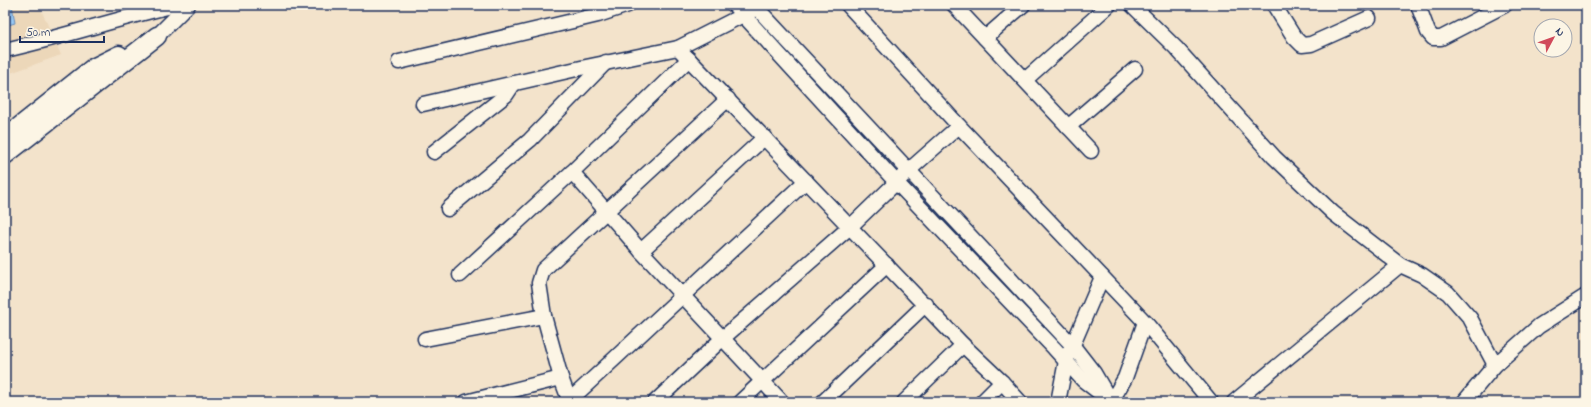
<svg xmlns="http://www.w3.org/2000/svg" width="1591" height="407" font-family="'Indie Flower',sans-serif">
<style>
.built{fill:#ecd7b9}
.water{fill:#97c7f2;stroke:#658ab7}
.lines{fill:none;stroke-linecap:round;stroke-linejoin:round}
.minor-casing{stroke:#1b2f5e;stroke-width:17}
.major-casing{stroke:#1b2f5e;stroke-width:21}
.minor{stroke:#fcf5e5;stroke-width:14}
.major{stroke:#fcf5e5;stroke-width:18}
</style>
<rect width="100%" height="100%" fill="#f3e3cb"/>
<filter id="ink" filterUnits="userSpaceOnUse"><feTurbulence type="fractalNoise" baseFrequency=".025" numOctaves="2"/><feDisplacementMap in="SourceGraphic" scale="8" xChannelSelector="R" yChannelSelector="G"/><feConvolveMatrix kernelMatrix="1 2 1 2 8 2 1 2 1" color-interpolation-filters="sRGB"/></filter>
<g filter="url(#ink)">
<polygon class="built" points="5,5 39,5 61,55 5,75"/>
<polygon class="water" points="5,5 12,5 15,23 5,26"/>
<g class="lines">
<g class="minor-casing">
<g id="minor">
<polyline points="734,5 896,182 1054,348 1083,380 1105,397"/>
<polyline points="754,5 1073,346 1094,373 1111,402 1125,378 1145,322"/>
<polyline points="848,5 959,126 1145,322 1211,402"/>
<polyline points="954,5 1091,151"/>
<polyline points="1132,5 1176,48 1274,157 1333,213 1400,265 1422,275 1448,293 1470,318 1495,365"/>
<polyline points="1274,5 1294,37 1302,45 1311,44 1369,18"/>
<polyline points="1418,5 1428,32 1433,38 1441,38 1505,5"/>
<polyline points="157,36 188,5"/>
<polyline points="985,38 1023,5"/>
<polyline points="678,48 751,11"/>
<path d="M5,50C63,37 119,18 176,5"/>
<polyline points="689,59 572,172 641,251 782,402"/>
<polyline points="399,62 598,15 628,5"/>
<polyline points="1025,80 1109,5"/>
<polyline points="423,104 581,68 678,48 963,345 1002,382 1020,402"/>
<polyline points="1068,127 1135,69"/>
<polyline points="434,152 506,95 514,83"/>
<polyline points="448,209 530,140 606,62"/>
<polyline points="641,251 765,137"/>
<polyline points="460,275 572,172"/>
<polyline points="425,339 544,316"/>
<polyline points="570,400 806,181"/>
<polyline points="466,402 561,378"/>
<polyline points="570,402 561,378 544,316 539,283 543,270 728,99"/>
<polyline points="655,402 723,338 851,226 908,171 959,126"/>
<polyline points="740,402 887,265"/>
<polyline points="823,402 926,304"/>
<polyline points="904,402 963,345"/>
<polyline points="982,402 1002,382"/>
<polyline points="1056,402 1059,397 1066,361 1102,277"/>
<polyline points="1234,402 1400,265"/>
<polyline points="1464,402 1495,365 1539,326 1586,296"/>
</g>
</g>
<g class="major-casing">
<g id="major">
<polyline points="5,138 93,68 119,55"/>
<polyline points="5,155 157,36"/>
</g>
</g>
<use href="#minor" class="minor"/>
<use href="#major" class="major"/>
</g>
</g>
<rect width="1591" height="407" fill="none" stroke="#fcf5e5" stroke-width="20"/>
<rect x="10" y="10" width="1571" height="387" fill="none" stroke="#1b2f5e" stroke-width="1.5" filter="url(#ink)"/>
<g transform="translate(1553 38) rotate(49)"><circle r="19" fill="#fcf5e5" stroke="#a2a6af"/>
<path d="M0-3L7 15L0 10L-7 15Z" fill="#d1495b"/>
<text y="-6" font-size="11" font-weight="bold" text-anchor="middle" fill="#1b2f5e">N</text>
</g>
<path d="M20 36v6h84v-6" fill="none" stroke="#1b2f5e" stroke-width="2"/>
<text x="26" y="36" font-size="12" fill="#1b2f5e" stroke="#fcf5e5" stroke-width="3" paint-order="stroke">50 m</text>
</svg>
